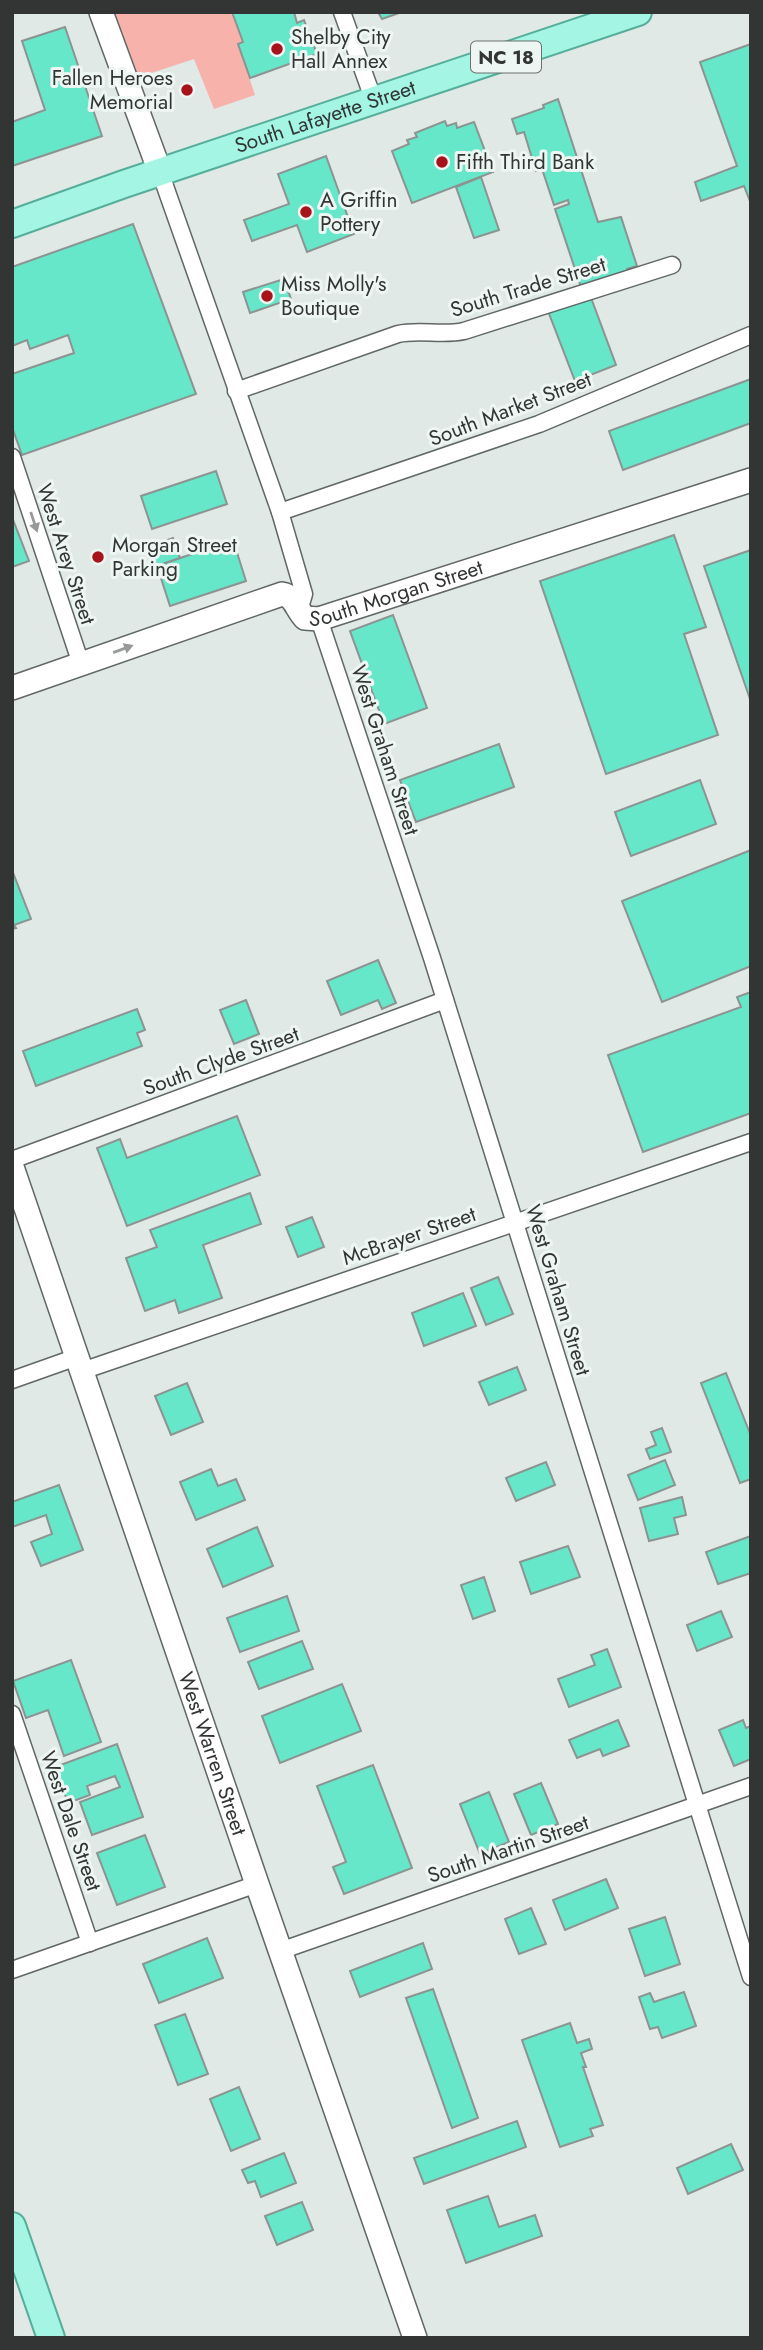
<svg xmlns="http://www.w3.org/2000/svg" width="763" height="2350" font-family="Jost,sans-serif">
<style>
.green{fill:#f7b2ab}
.building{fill:#66e7ca;stroke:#8c9491;stroke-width:2}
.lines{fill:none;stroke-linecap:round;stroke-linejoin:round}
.street-casing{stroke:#606765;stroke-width:19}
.secondary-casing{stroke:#606765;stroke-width:26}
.primary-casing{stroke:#55ae99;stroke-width:30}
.street{stroke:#fff;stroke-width:16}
.secondary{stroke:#fff;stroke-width:23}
.primary{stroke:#a4f5e3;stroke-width:26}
.oneway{fill:#989a9a}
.poi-dot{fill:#a8131b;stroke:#edf6f3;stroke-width:2.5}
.labels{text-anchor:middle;stroke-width:6;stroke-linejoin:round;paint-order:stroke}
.shield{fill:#edf6f3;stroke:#6a6f6d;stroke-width:2}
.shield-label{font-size:19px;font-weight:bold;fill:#323534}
.poi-label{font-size:21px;fill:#323534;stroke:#edf6f3;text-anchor:start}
.street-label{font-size:21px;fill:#323534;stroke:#edf6f3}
</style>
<rect width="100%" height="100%" fill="#e0e9e6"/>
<polygon class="green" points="101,12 232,12 243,42 238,44 255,95 214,109 194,59 127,81"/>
<g class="building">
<polygon points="232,12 294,12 297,23 304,20 317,54 250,78 238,44 243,42"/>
<polygon points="378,12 398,12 399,13 382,19"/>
<polygon points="65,27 102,136 12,166 12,122 45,110 22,41"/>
<polygon points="751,44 751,204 744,186 701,201 695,182 737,166 700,62"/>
<polygon points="558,99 598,222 621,217 637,266 627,269 629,275 582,290 555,209 569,204 568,200 554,205 542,169 536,171 524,132 517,134 512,119 544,108 543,105"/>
<polygon points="445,121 447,126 456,123 457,128 474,122 493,172 412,203 392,151 409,144 407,140 417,137 415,133"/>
<polygon points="326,156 354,234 307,252 297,225 252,241 244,220 289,204 278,174"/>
<polygon points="481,177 499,230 474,238 456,187"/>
<polygon points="133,224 196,394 22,455 12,427 12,374 74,353 68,335 30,349 27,340 12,346 12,267"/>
<polygon points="284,279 291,299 250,313 243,292"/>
<polygon points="590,295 616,365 575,381 548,311"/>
<polygon points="751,379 751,423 623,470 609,431"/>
<polygon points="216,471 227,504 152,529 141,496"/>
<polygon points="12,517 29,561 12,567"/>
<polygon points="674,535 706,627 684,634 718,735 606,774 540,581"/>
<polygon points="173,538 180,558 157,566 150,546"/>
<polygon points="233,540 246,581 170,606 157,566"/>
<polygon points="751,550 751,702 704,566"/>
<polygon points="393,615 427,708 384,724 350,631"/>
<polygon points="499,744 514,787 416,822 400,780"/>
<polygon points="700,780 716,824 631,856 615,812"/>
<polygon points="751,850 751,966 662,1002 622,901"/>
<polygon points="12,870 31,919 14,925 16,928 12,929"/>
<polygon points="378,960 396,1003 382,1009 378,1000 341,1015 327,981"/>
<polygon points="751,992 751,1113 643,1152 608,1055 741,1007 737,997"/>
<polygon points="246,1000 259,1034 234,1044 220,1010"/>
<polygon points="137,1009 145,1030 137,1033 142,1046 36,1086 23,1051"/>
<polygon points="237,1116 260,1175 127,1226 97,1148 120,1139 127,1158"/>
<polygon points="250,1193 261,1224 203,1245 222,1298 179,1313 175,1300 145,1311 126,1258 157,1247 150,1230"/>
<polygon points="312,1217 324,1247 298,1257 286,1227"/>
<polygon points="498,1277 513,1314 486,1325 471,1288"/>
<polygon points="463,1293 476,1326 424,1346 412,1313"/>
<polygon points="517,1367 526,1390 489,1405 479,1382"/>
<polygon points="726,1373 751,1436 751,1479 740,1483 701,1383"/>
<polygon points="187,1383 203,1422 171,1435 155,1396"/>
<polygon points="662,1428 671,1452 650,1459 646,1449 656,1445 651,1432"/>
<polygon points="665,1460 675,1485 638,1500 628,1475"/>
<polygon points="546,1462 555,1485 516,1501 506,1478"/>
<polygon points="211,1469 218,1486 236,1479 245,1500 196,1520 180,1482"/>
<polygon points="59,1485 83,1550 41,1566 31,1542 52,1534 46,1515 12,1527 12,1502"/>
<polygon points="682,1497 686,1515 674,1518 678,1534 649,1541 640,1508"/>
<polygon points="257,1527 273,1566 223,1587 207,1549"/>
<polygon points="751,1536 751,1573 718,1584 706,1552"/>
<polygon points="568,1546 580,1577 531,1594 520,1562"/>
<polygon points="484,1577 495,1611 473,1619 461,1585"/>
<polygon points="287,1596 299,1631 240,1652 227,1618"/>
<polygon points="721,1611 732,1637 697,1651 687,1625"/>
<polygon points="302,1641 313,1669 259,1689 248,1662"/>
<polygon points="607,1649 621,1687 569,1707 558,1679 595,1665 591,1655"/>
<polygon points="71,1660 101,1742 64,1756 48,1710 26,1718 13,1681"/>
<polygon points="342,1684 361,1731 280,1763 262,1716"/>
<polygon points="618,1720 629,1746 603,1756 600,1749 577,1758 569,1740"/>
<polygon points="743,1720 746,1728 751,1726 751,1759 734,1766 719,1730"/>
<polygon points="117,1744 143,1817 92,1835 80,1802 120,1787 115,1776 87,1786 90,1795 68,1803 55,1767"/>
<polygon points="373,1765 412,1868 344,1894 333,1867 346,1862 317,1786"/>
<polygon points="541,1783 558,1824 531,1835 514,1794"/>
<polygon points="489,1792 509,1842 480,1854 460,1804"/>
<polygon points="145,1835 165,1887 117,1905 97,1853"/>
<polygon points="606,1879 618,1908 565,1930 553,1900"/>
<polygon points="531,1908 546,1944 519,1954 505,1919"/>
<polygon points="665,1917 680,1964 645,1976 629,1929"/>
<polygon points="207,1938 223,1978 159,2003 143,1964"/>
<polygon points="423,1943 432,1969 360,1997 350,1971"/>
<polygon points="433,1989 478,2118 452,2128 406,1998"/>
<polygon points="684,1992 696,2026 662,2038 658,2027 650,2029 639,1997 650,1993 654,2002"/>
<polygon points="185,2014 208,2074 178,2085 155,2025"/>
<polygon points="570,2023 577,2043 589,2039 592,2049 581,2053 586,2067 583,2067 603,2125 590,2129 593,2136 560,2147 522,2040"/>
<polygon points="239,2087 260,2139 231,2151 210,2099"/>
<polygon points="517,2121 526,2147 424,2184 414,2158"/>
<polygon points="731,2144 743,2170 688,2194 677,2168"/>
<polygon points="284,2153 296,2183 261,2197 255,2181 248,2183 242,2170"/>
<polygon points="488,2196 499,2227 535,2215 542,2236 466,2263 447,2210"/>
<polygon points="302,2202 313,2230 277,2245 265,2216"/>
</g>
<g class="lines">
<g class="street-casing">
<g id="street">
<polyline points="342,12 374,101"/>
<polyline points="160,172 280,512 304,594 299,611"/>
<path d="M236,391L398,334C420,329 442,336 464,331L672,265"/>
<polyline points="12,457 81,664"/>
<polyline points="280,512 539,424 751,335"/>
<polyline points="319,619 432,958 751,1977"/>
<polyline points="12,1160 445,1000"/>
<polyline points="82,1371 751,1142"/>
<polyline points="12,1380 77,1357"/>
<polyline points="12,1714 90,1943"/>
<polyline points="280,1951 751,1786"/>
<polyline points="12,1970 257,1884"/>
</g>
</g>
<g class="secondary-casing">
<g id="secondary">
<polyline points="101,12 160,172"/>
<path id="s1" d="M12,688L282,594C295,596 296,609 305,618L319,619L751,480"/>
<path id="s2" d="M12,1167L257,1884L415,2338"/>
</g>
</g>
<g class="primary-casing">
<g id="primary">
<path id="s3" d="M12,224L124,184L638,12"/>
<polyline points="12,2226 51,2338"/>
</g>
</g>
<use href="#street" class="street"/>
<use href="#secondary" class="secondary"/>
<use href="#primary" class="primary"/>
</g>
<defs><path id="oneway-solid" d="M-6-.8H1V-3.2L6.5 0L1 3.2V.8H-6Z" transform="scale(1.75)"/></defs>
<g class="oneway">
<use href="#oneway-solid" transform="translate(34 522) rotate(72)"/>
<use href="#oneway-solid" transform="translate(123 649) rotate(-20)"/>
</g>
<g class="poi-dot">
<circle cx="277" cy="49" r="7"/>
<circle cx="187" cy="90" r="7"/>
<circle cx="442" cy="162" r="7"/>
<circle cx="306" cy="212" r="7"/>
<circle cx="267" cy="296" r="7"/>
<circle cx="98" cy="557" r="7"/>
</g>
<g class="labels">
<rect class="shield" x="471" y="41.5" width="70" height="31" rx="5"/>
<g class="shield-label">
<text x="506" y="64">NC 18</text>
</g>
<g class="poi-label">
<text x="291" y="44">Shelby City<tspan x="291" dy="24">Hall Annex</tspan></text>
<text x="173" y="85" text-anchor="end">Fallen Heroes<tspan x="173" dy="24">Memorial</tspan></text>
<text x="456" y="169">Fifth Third Bank</text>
<text x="320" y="207">A Griffin<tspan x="320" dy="24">Pottery</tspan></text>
<text x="281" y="291">Miss Molly's<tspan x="281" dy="24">Boutique</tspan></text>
<text x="112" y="552">Morgan Street<tspan x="112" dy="24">Parking</tspan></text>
</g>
<g class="street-label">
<text dy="7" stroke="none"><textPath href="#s3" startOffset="331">South Lafayette Street</textPath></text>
<text transform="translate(528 287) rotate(-17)" y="7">South Trade Street</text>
<text transform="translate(510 409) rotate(-21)" y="7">South Market Street</text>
<text transform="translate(66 554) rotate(72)" y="7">West Arey Street</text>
<text dy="7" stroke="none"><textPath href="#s1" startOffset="415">South Morgan Street</textPath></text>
<text transform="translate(385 750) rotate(72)" y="7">West Graham Street</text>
<text transform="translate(221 1061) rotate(-20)" y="7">South Clyde Street</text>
<text transform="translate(409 1236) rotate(-19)" y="7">McBrayer Street</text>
<text transform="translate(558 1290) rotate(73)" y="7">West Graham Street</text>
<text dy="7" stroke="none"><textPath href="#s2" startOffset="620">West Warren Street</textPath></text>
<text transform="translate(71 1821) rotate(71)" y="7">West Dale Street</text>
<text transform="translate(508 1849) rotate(-19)" y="7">South Martin Street</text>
</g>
</g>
<rect width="763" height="2350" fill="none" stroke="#323534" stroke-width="28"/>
</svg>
